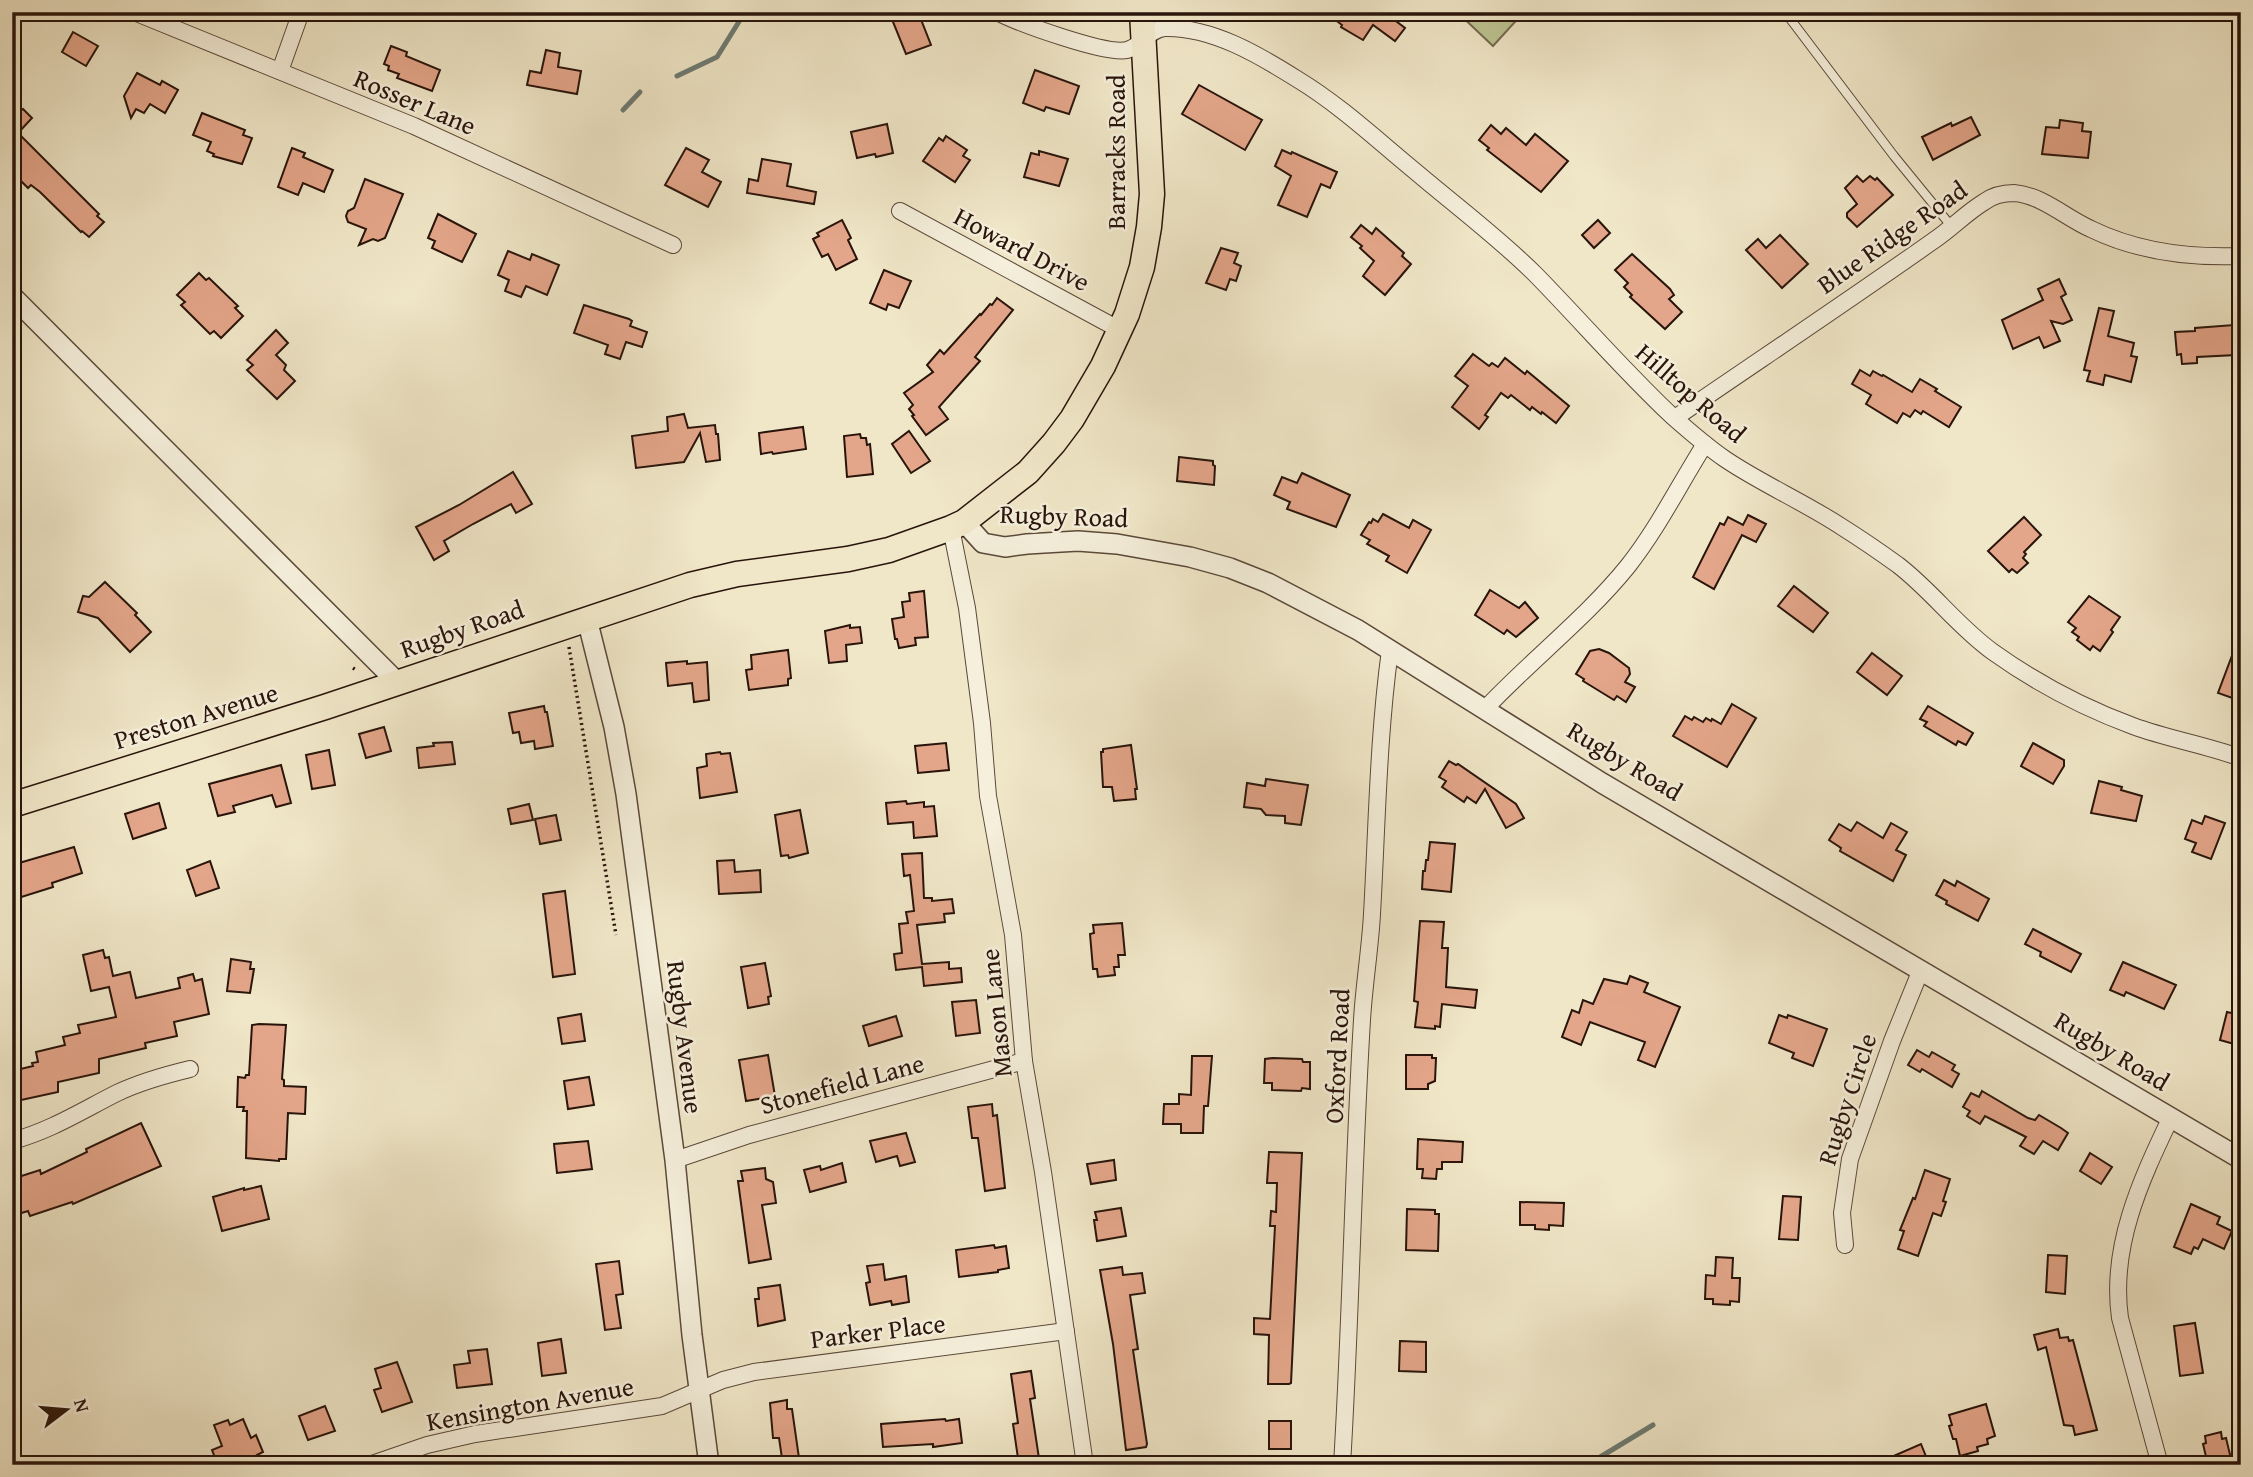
<svg xmlns="http://www.w3.org/2000/svg" width="2253" height="1477" font-family="'Gentium Book Plus',serif">
<style>
.green{fill:#bec493;stroke:#746c4f;stroke-width:2}
.lines{fill:none;stroke-linecap:round;stroke-linejoin:round}
.stream{stroke:#6d7b73;stroke-width:5}
.building{fill:#e4a68a;stroke:#29140b;stroke-width:2}
.service-casing{stroke:#5b493a;stroke-width:10}
.minor-casing{stroke:#5b493a;stroke-width:18}
.tertiary-casing{stroke:#5b493a;stroke-width:22}
.primary-casing{stroke:#29140b;stroke-width:27}
.path{stroke:#29140b;stroke-width:3.5;stroke-dasharray:2 3.5;stroke-linecap:butt}
.service{stroke:#f5efdb;stroke-width:8}
.minor{stroke:#f5efdb;stroke-width:16}
.tertiary{stroke:#f5efdb;stroke-width:19}
.primary{stroke:#f0e7c8;stroke-width:24}
.labels{text-anchor:middle;stroke-width:5;stroke-linejoin:round;paint-order:stroke}
.street-label{font-size:26px;fill:#29140b;stroke:#f5efdb}
</style>
<rect width="100%" height="100%" fill="#f0e7c8"/>
<filter id="stains"><feTurbulence type="fractalNoise" baseFrequency=".00286" numOctaves="4"/><feColorMatrix values="0 0 0 0 .2 0 0 0 0 .09 0 0 0 0 .02 0 0 0 .5 -.17"/></filter>
<radialGradient id="worn" r=".72"><stop offset=".6" stop-color="#630" stop-opacity="0"/><stop offset="1" stop-color="#630" stop-opacity=".3"/></radialGradient>
<polygon class="green" points="1457,12 1524,12 1493,46"/>
<g class="lines">
<g class="stream">
<polyline points="677,76 717,57 745,12"/>
<polyline points="623,110 640,92"/>
<polyline points="1587,1465 1653,1425"/>
</g>
</g>
<g class="building">
<polygon points="889,12 918,12 931,45 906,54"/>
<polygon points="1325,12 1396,12 1392,18 1405,28 1395,41 1373,25 1363,40 1341,27 1342,25"/>
<polygon points="73,32 98,46 86,66 62,52"/>
<polygon points="391,46 407,52 406,56 440,70 432,91 397,78 399,74 388,70 389,66 384,64"/>
<polygon points="546,50 560,53 558,67 581,71 577,94 527,85 530,71 541,73"/>
<polygon points="1035,70 1079,86 1069,114 1046,107 1044,111 1023,103"/>
<polygon points="137,73 160,85 162,81 178,90 165,113 150,104 144,113 136,109 131,118 124,96"/>
<polygon points="1199,85 1262,120 1245,150 1182,114"/>
<polygon points="23,109 32,118 18,133 99,214 97,216 104,222 89,237 82,231 81,232 40,192 31,185 28,188 12,172 12,114"/>
<polygon points="202,113 245,130 243,135 252,138 242,164 213,156 214,154 207,151 211,142 193,135"/>
<polygon points="1971,117 1980,135 1933,160 1922,137 1951,123 1952,126"/>
<polygon points="2060,120 2083,123 2082,131 2091,132 2088,158 2042,154 2046,127 2059,128"/>
<polygon points="887,124 893,153 876,157 875,154 857,158 851,132"/>
<polygon points="1491,125 1501,134 1506,128 1526,145 1535,134 1568,161 1541,192 1487,150 1489,148 1479,140"/>
<polygon points="946,136 967,150 963,156 970,160 955,182 923,161 939,138 943,141"/>
<polygon points="292,148 305,153 303,157 333,170 324,192 303,183 298,195 278,187"/>
<polygon points="686,148 709,160 702,172 721,182 708,207 665,185"/>
<polygon points="1282,150 1291,154 1292,152 1337,172 1330,188 1321,184 1307,217 1278,205 1291,176 1275,166"/>
<polygon points="1039,151 1068,159 1059,186 1024,177 1031,153 1039,155"/>
<polygon points="762,159 791,164 787,186 816,192 814,204 747,193 749,179 758,181"/>
<polygon points="1857,176 1863,182 1870,176 1875,180 1877,178 1893,195 1857,227 1847,217 1847,213 1857,204 1845,188"/>
<polygon points="365,179 403,194 385,238 378,241 373,239 359,245 366,229 348,222 346,216 348,211 354,208"/>
<polygon points="438,214 476,234 462,262 432,248 435,241 428,238"/>
<polygon points="842,220 851,238 848,240 857,259 836,270 828,254 822,257 813,239 819,236 817,233"/>
<polygon points="1598,220 1610,233 1594,248 1582,235"/>
<polygon points="1361,225 1372,234 1376,228 1404,253 1402,256 1411,264 1385,295 1363,276 1374,261 1360,248 1362,246 1351,237"/>
<polygon points="1780,235 1808,264 1782,288 1746,250 1758,239 1766,248"/>
<polygon points="1221,248 1238,253 1234,263 1241,266 1236,281 1230,279 1226,290 1206,283"/>
<polygon points="508,251 530,260 532,254 559,265 547,295 526,286 521,297 505,291 509,280 498,275"/>
<polygon points="1632,254 1670,289 1674,295 1669,299 1682,312 1665,329 1630,297 1632,295 1624,287 1628,283 1615,270"/>
<polygon points="884,270 911,281 899,308 888,304 886,310 870,303"/>
<polygon points="199,273 206,280 209,278 238,306 235,308 243,316 221,338 214,331 210,334 181,305 185,302 177,295"/>
<polygon points="2059,279 2066,294 2061,297 2072,320 2063,324 2051,321 2060,341 2044,348 2039,337 2013,349 2002,320 2043,300 2038,289"/>
<polygon points="997,298 1013,310 975,357 980,361 939,407 948,419 926,435 912,416 914,415 909,409 913,405 904,393 933,372 927,365 940,350 944,354 980,314 981,315 990,304 992,305"/>
<polygon points="584,305 629,319 632,321 630,326 647,332 642,347 626,342 620,359 605,354 608,345 574,333"/>
<polygon points="2099,308 2114,311 2108,336 2134,343 2131,356 2137,357 2131,382 2105,375 2103,385 2087,381 2090,371 2084,370"/>
<polygon points="2234,325 2236,355 2197,357 2197,363 2182,364 2181,354 2177,355 2175,332 2195,331 2195,328"/>
<polygon points="276,330 288,343 276,355 286,365 284,370 295,381 277,399 247,370 253,365 247,360"/>
<polygon points="1473,354 1489,366 1492,363 1498,367 1505,358 1525,374 1527,371 1569,406 1556,423 1542,412 1541,414 1532,407 1530,410 1511,395 1508,398 1501,393 1485,415 1488,417 1479,429 1452,407 1468,386 1455,376"/>
<polygon points="1860,370 1870,376 1873,371 1882,376 1883,375 1912,392 1920,379 1937,389 1935,391 1961,407 1949,427 1923,411 1921,414 1915,410 1910,417 1903,413 1897,423 1866,404 1871,395 1852,384"/>
<polygon points="684,414 688,428 715,425 716,434 718,434 720,460 706,462 700,433 684,462 636,468 632,436 668,431 667,417"/>
<polygon points="803,427 806,449 773,454 772,452 761,454 759,433"/>
<polygon points="909,431 930,461 911,473 892,444"/>
<polygon points="860,434 861,438 866,438 867,445 870,444 873,474 847,477 844,436"/>
<polygon points="1179,457 1213,461 1213,465 1215,466 1214,485 1177,481"/>
<polygon points="513,472 532,504 516,513 511,504 473,524 444,541 449,551 434,560 416,527 459,505"/>
<polygon points="1302,473 1350,495 1336,527 1287,509 1290,502 1274,495 1282,477 1297,483"/>
<polygon points="1383,514 1409,528 1413,520 1431,530 1407,573 1386,561 1389,556 1367,544 1370,540 1361,535 1369,522 1371,523 1373,519 1378,522"/>
<polygon points="1748,515 1766,524 1756,542 1742,535 1714,589 1693,577 1720,523 1724,525 1728,517 1743,525"/>
<polygon points="2024,517 2041,535 2024,552 2026,554 2023,558 2028,563 2017,573 2012,569 2009,572 1988,551"/>
<polygon points="105,582 137,613 135,615 151,632 130,652 98,618 78,612 83,596 89,597"/>
<polygon points="1794,586 1828,613 1813,632 1778,606"/>
<polygon points="1490,590 1519,608 1525,602 1538,618 1516,637 1507,630 1504,634 1475,615"/>
<polygon points="924,591 928,637 915,638 916,645 899,648 897,639 895,639 892,619 904,617 902,602 910,601 909,593"/>
<polygon points="2089,596 2120,617 2111,630 2113,632 2100,651 2093,646 2090,650 2077,640 2079,637 2072,632 2076,628 2068,622"/>
<polygon points="850,625 850,628 860,627 862,643 846,645 847,661 829,663 825,631"/>
<polygon points="2239,637 2241,637 2241,701 2218,693"/>
<polygon points="1599,649 1609,653 1629,668 1630,674 1625,682 1635,687 1626,702 1617,696 1614,700 1583,681 1584,679 1576,674 1590,651"/>
<polygon points="788,650 791,678 788,679 788,685 749,690 746,670 752,669 751,655"/>
<polygon points="1872,653 1902,676 1887,695 1857,672"/>
<polygon points="687,661 687,664 707,662 709,700 694,702 692,683 668,686 666,663"/>
<polygon points="1732,704 1756,718 1727,767 1673,736 1685,716 1692,720 1694,717 1703,722 1706,718 1711,721 1712,719 1721,724"/>
<polygon points="544,706 545,712 547,712 553,746 535,749 534,741 521,743 519,732 513,733 509,713"/>
<polygon points="1928,706 1973,733 1966,745 1958,741 1956,745 1924,726 1927,722 1920,719"/>
<polygon points="384,727 391,751 366,758 359,734"/>
<polygon points="452,742 455,764 419,768 417,748 434,746 433,743"/>
<polygon points="946,743 949,770 918,773 915,746"/>
<polygon points="2033,743 2064,760 2064,766 2053,784 2021,766"/>
<polygon points="1131,745 1137,789 1135,789 1136,799 1114,801 1112,787 1103,787 1101,752 1103,752 1103,749"/>
<polygon points="329,750 335,785 312,789 306,755"/>
<polygon points="720,752 721,754 730,753 737,792 700,798 697,768 707,766 706,754"/>
<polygon points="1449,761 1456,765 1458,764 1516,804 1524,818 1506,828 1485,789 1476,803 1467,797 1464,802 1442,787 1446,781 1439,777"/>
<polygon points="281,765 291,803 276,807 272,795 233,806 235,812 218,816 209,784"/>
<polygon points="1266,779 1308,785 1301,825 1285,823 1285,816 1266,815 1261,809 1244,807 1247,783 1265,786"/>
<polygon points="2099,781 2122,787 2121,790 2142,796 2136,821 2091,813"/>
<polygon points="906,801 907,804 924,802 924,807 934,806 937,836 914,838 913,822 888,824 886,803"/>
<polygon points="159,803 166,828 133,839 125,814"/>
<polygon points="529,804 533,820 511,824 508,809"/>
<polygon points="800,810 808,853 789,858 788,855 781,856 775,815"/>
<polygon points="556,815 561,840 540,844 535,819"/>
<polygon points="2205,816 2225,823 2211,859 2192,852 2196,843 2185,839 2192,820 2202,824"/>
<polygon points="1857,822 1883,838 1891,823 1907,832 1896,850 1906,855 1893,881 1840,851 1841,848 1829,840 1839,824 1851,831"/>
<polygon points="1430,842 1455,844 1451,892 1422,889 1423,871 1425,871 1426,860 1428,860"/>
<polygon points="74,847 82,873 52,883 53,887 12,900 12,865"/>
<polygon points="922,853 924,898 932,898 932,901 952,899 954,913 944,914 945,922 917,925 922,964 949,962 949,969 961,968 962,982 924,986 922,967 896,970 894,954 902,953 899,924 908,923 906,912 914,911 910,875 904,876 902,854"/>
<polygon points="734,860 735,872 760,870 761,892 719,894 717,861"/>
<polygon points="210,861 219,888 196,896 187,870"/>
<polygon points="1944,880 1955,886 1957,881 1989,899 1978,921 1946,904 1947,901 1936,895"/>
<polygon points="565,891 575,974 553,977 543,894"/>
<polygon points="1420,921 1444,922 1442,948 1448,948 1446,987 1477,990 1475,1008 1442,1004 1440,1027 1435,1026 1435,1029 1415,1027 1418,1002 1414,1001"/>
<polygon points="1122,923 1125,955 1118,955 1119,967 1114,967 1115,975 1098,977 1097,969 1093,969 1090,934 1094,933 1093,925"/>
<polygon points="2033,929 2081,954 2071,972 2040,956 2041,952 2025,944"/>
<polygon points="103,950 105,958 109,957 113,976 130,972 136,998 180,988 178,978 193,974 195,981 202,979 209,1014 174,1022 177,1036 145,1043 146,1048 99,1059 99,1073 58,1082 58,1092 12,1102 12,1071 33,1066 32,1063 38,1062 36,1052 65,1045 63,1037 80,1033 78,1025 116,1017 109,987 91,991 83,955"/>
<polygon points="231,959 251,962 250,969 254,969 250,993 227,991"/>
<polygon points="2123,962 2176,985 2164,1009 2126,992 2124,996 2110,990"/>
<polygon points="765,963 771,996 768,997 769,1004 748,1008 741,967"/>
<polygon points="1630,976 1648,983 1644,992 1680,1007 1655,1067 1638,1060 1645,1042 1590,1022 1581,1045 1562,1037 1572,1010 1579,1013 1583,1000 1593,1004 1604,979 1627,984"/>
<polygon points="976,1000 980,1033 956,1036 952,1002"/>
<polygon points="2227,1012 2241,1015 2241,1046 2220,1040"/>
<polygon points="581,1014 585,1041 562,1044 558,1018"/>
<polygon points="1779,1015 1787,1018 1788,1015 1827,1029 1813,1066 1792,1058 1794,1053 1769,1043"/>
<polygon points="896,1016 902,1036 869,1046 863,1026"/>
<polygon points="259,1024 286,1025 282,1079 284,1080 284,1086 306,1087 305,1114 288,1113 286,1159 279,1159 279,1161 246,1158 247,1111 243,1111 244,1107 237,1107 238,1077 245,1078 246,1075 249,1075 252,1025"/>
<polygon points="1917,1050 1929,1057 1932,1052 1955,1065 1952,1070 1959,1074 1952,1087 1922,1069 1920,1072 1908,1065"/>
<polygon points="768,1055 775,1096 746,1101 739,1060"/>
<polygon points="1406,1055 1432,1055 1432,1058 1436,1058 1435,1081 1428,1084 1428,1089 1406,1089"/>
<polygon points="1192,1056 1212,1056 1208,1106 1204,1106 1203,1133 1181,1133 1181,1124 1163,1124 1164,1104 1179,1104 1179,1094 1191,1095"/>
<polygon points="1273,1058 1302,1059 1303,1062 1310,1062 1310,1089 1302,1088 1301,1091 1272,1090 1272,1083 1264,1083 1265,1059"/>
<polygon points="589,1077 594,1105 568,1109 564,1081"/>
<polygon points="1982,1091 2028,1118 2035,1120 2039,1115 2061,1128 2068,1133 2058,1150 2043,1141 2034,1154 2020,1146 2026,1137 1985,1116 1980,1124 1967,1116 1970,1111 1963,1107 1971,1093 1979,1097"/>
<polygon points="992,1104 993,1116 997,1115 1005,1188 985,1191 978,1138 972,1138 968,1107"/>
<polygon points="141,1123 161,1166 73,1204 72,1202 30,1216 28,1211 12,1216 12,1179 40,1170 41,1174 87,1152 86,1149"/>
<polygon points="906,1133 915,1162 900,1166 897,1156 876,1162 870,1141"/>
<polygon points="1418,1139 1463,1142 1462,1162 1442,1162 1442,1169 1437,1169 1436,1179 1422,1178 1423,1169 1417,1169"/>
<polygon points="588,1141 592,1169 557,1173 554,1144"/>
<polygon points="1269,1152 1302,1153 1291,1383 1289,1384 1268,1384 1269,1335 1254,1334 1254,1318 1270,1319 1275,1226 1270,1226 1271,1211 1276,1212 1277,1183 1267,1183"/>
<polygon points="2090,1153 2112,1167 2101,1184 2080,1171"/>
<polygon points="1114,1160 1116,1180 1091,1184 1087,1164"/>
<polygon points="842,1163 846,1182 810,1192 804,1170 820,1166 821,1170"/>
<polygon points="765,1168 766,1179 773,1182 776,1203 762,1205 771,1259 749,1263 738,1181 743,1181 741,1171"/>
<polygon points="1925,1170 1950,1179 1943,1201 1946,1202 1941,1216 1933,1213 1918,1256 1898,1249 1904,1231 1900,1230 1913,1198 1915,1199"/>
<polygon points="261,1186 269,1219 222,1231 213,1197 244,1188 244,1190"/>
<polygon points="1783,1196 1801,1197 1798,1240 1779,1239"/>
<polygon points="1520,1202 1564,1203 1563,1226 1549,1225 1549,1230 1535,1229 1535,1225 1520,1225"/>
<polygon points="2191,1204 2220,1217 2217,1224 2232,1231 2224,1249 2203,1239 2198,1249 2194,1247 2191,1254 2174,1247"/>
<polygon points="1121,1208 1126,1236 1097,1241 1094,1220 1097,1220 1095,1212"/>
<polygon points="1407,1209 1435,1210 1435,1214 1439,1214 1438,1251 1406,1250"/>
<polygon points="994,1245 995,1248 1006,1246 1009,1268 998,1270 998,1272 959,1277 956,1250"/>
<polygon points="2048,1255 2067,1256 2065,1294 2046,1292"/>
<polygon points="1716,1257 1733,1258 1732,1278 1740,1278 1739,1302 1730,1301 1730,1305 1713,1304 1713,1299 1705,1299 1706,1275 1715,1276"/>
<polygon points="619,1261 623,1294 616,1295 621,1328 605,1330 596,1264"/>
<polygon points="883,1264 885,1280 906,1276 909,1302 892,1305 891,1301 870,1305 866,1283 870,1282 867,1266"/>
<polygon points="1122,1267 1123,1275 1142,1273 1145,1293 1130,1295 1138,1349 1133,1350 1147,1444 1146,1447 1126,1450 1113,1344 1100,1270"/>
<polygon points="780,1285 785,1320 758,1326 755,1299 759,1299 758,1288"/>
<polygon points="2195,1323 2203,1373 2180,1376 2174,1326"/>
<polygon points="2058,1329 2060,1338 2068,1337 2069,1341 2073,1340 2097,1430 2075,1435 2073,1426 2064,1425 2046,1347 2038,1350 2034,1335"/>
<polygon points="561,1339 566,1373 542,1376 538,1343"/>
<polygon points="1400,1341 1426,1342 1426,1372 1399,1371"/>
<polygon points="487,1349 492,1384 457,1388 454,1365 470,1363 468,1351"/>
<polygon points="397,1362 412,1402 382,1412 374,1390 381,1388 375,1369"/>
<polygon points="1031,1371 1035,1398 1030,1399 1040,1465 1019,1465 1013,1424 1018,1423 1011,1374"/>
<polygon points="787,1400 787,1409 792,1409 800,1465 783,1465 779,1438 773,1438 770,1403"/>
<polygon points="1986,1404 1995,1436 1987,1439 1988,1444 1977,1447 1978,1451 1960,1456 1956,1439 1953,1439 1949,1426 1952,1425 1949,1415"/>
<polygon points="325,1406 335,1431 308,1440 299,1416"/>
<polygon points="243,1419 251,1438 256,1435 263,1452 257,1455 260,1460 249,1465 218,1465 212,1450 222,1446 214,1425 228,1420 230,1425"/>
<polygon points="945,1419 946,1421 959,1419 962,1443 933,1447 933,1444 883,1447 881,1424"/>
<rect x="1269" y="1421" width="22" height="28"/>
<polygon points="2221,1432 2222,1439 2226,1438 2232,1463 2208,1465 2203,1444 2206,1443 2205,1436"/>
<polygon points="1921,1444 1927,1459 1914,1465 1873,1465"/>
</g>
<g class="lines">
<g class="service-casing">
<polyline id="service" points="1785,12 1894,156 1952,227"/>
</g>
<g class="minor-casing">
<g id="minor">
<polyline points="134,12 414,126 673,245"/>
<path d="M997,12C1018,23 1106,55 1127,50C1142,46 1149,29 1165,28C1212,27 1259,55 1297,79C1340,105 1377,140 1416,172C1456,206 1499,238 1536,275C1582,322 1624,371 1672,416C1689,431 1706,446 1725,459C1762,484 1804,502 1842,527C1861,539 1880,552 1898,565C1932,591 1958,627 1993,652C2035,682 2084,708 2133,726C2168,739 2206,745 2241,758"/>
<polyline points="280,71 301,12"/>
<polyline points="900,211 1120,330"/>
<path d="M1675,418C1761,359 1848,301 1933,241C1951,229 1966,213 1984,202C1992,196 2004,193 2014,193C2042,195 2066,218 2091,229C2138,252 2189,258 2241,256"/>
<polyline points="951,528 967,608 982,723 988,796 1013,935 1024,1061 1043,1172 1085,1465"/>
<path d="M1485,709C1530,661 1587,617 1628,566C1658,528 1679,485 1705,444"/>
<path d="M12,1141C50,1131 83,1110 117,1093C140,1082 165,1075 190,1069"/>
<polyline points="675,1160 749,1135 1024,1061"/>
<polyline points="1845,1245 1842,1213 1850,1159 1892,1041 1920,972"/>
<polyline points="369,1465 427,1445 475,1434 662,1406 723,1380 754,1372 1066,1331"/>
<path d="M1342,1465C1351,1317 1353,1168 1362,1020C1364,985 1370,950 1372,914C1377,826 1378,738 1390,650"/>
<path d="M2160,1465L2120,1318C2110,1247 2140,1182 2170,1119"/>
</g>
</g>
<g class="tertiary-casing">
<g id="tertiary">
<polyline points="12,296 398,683"/>
<polyline points="964,522 983,543 1005,547 1027,544 1078,541 1117,544 1190,557 1230,568 1268,583 1358,630 1602,783 2241,1159"/>
<polyline points="587,619 614,727 626,794 675,1160 692,1335 709,1465"/>
</g>
</g>
<g class="primary-casing">
<polyline id="primary" points="12,805 325,707 690,585 737,574 848,559 889,550 951,528 964,522 1028,472 1054,443 1072,419 1103,366 1127,314 1142,267 1149,227 1152,194 1142,12"/>
</g>
<g class="path">
<polyline points="569,647 616,935"/>
<polyline points="353,668 356,670"/>
</g>
<use href="#service" class="service"/>
<use href="#minor" class="minor"/>
<use href="#tertiary" class="tertiary"/>
<use href="#primary" class="primary"/>
</g>
<g class="labels">
<g class="street-label">
<text transform="translate(415 102) rotate(23)" y="9">Rosser Lane</text>
<text transform="translate(1116 152) rotate(-90)" y="9">Barracks Road</text>
<text transform="translate(1892 237) rotate(-35)" y="9">Blue Ridge Road</text>
<text transform="translate(1022 249) rotate(28)" y="9">Howard Drive</text>
<text transform="translate(1691 393) rotate(41)" y="9">Hilltop Road</text>
<text transform="translate(1064 516) rotate(2)" y="9">Rugby Road</text>
<text transform="translate(462 629) rotate(-19)" y="9">Rugby Road</text>
<text transform="translate(196 716) rotate(-17)" y="9">Preston Avenue</text>
<text transform="translate(1625 761) rotate(31)" y="9">Rugby Road</text>
<text transform="translate(996 1013) rotate(-96)" y="9">Mason Lane</text>
<text transform="translate(685 1037) rotate(83)" y="9">Rugby Avenue</text>
<text transform="translate(2112 1051) rotate(31)" y="9">Rugby Road</text>
<text transform="translate(1337 1056) rotate(-87)" y="9">Oxford Road</text>
<text transform="translate(842 1084) rotate(-15)" y="9">Stonefield Lane</text>
<text transform="translate(1847 1099) rotate(-72)" y="9">Rugby Circle</text>
<text transform="translate(878 1331) rotate(-7)" y="9">Parker Place</text>
<text transform="translate(530 1404) rotate(-10)" y="9">Kensington Avenue</text>
</g>
</g>
<rect width="2253" height="1477" fill="none" stroke="#f0e7c8" stroke-width="42"/>
<rect x="14" y="14" width="2225" height="1449" fill="none" stroke="#29140b" stroke-width="3.5"/>
<rect x="21" y="21" width="2211" height="1435" fill="none" stroke="#29140b" stroke-width="2"/>
<g transform="translate(66 1410) rotate(74)" stroke="#f5efdb" stroke-width="5" paint-order="stroke">
<path d="M0-5L12 26L0 18L-12 26Z" fill="#29140b"/>
<text y="-10" font-size="19" font-weight="bold" text-anchor="middle" fill="#29140b">N</text>
</g>
<rect width="100%" height="100%" filter="url(#stains)"/>
<rect width="100%" height="100%" fill="url(#worn)"/>
</svg>
